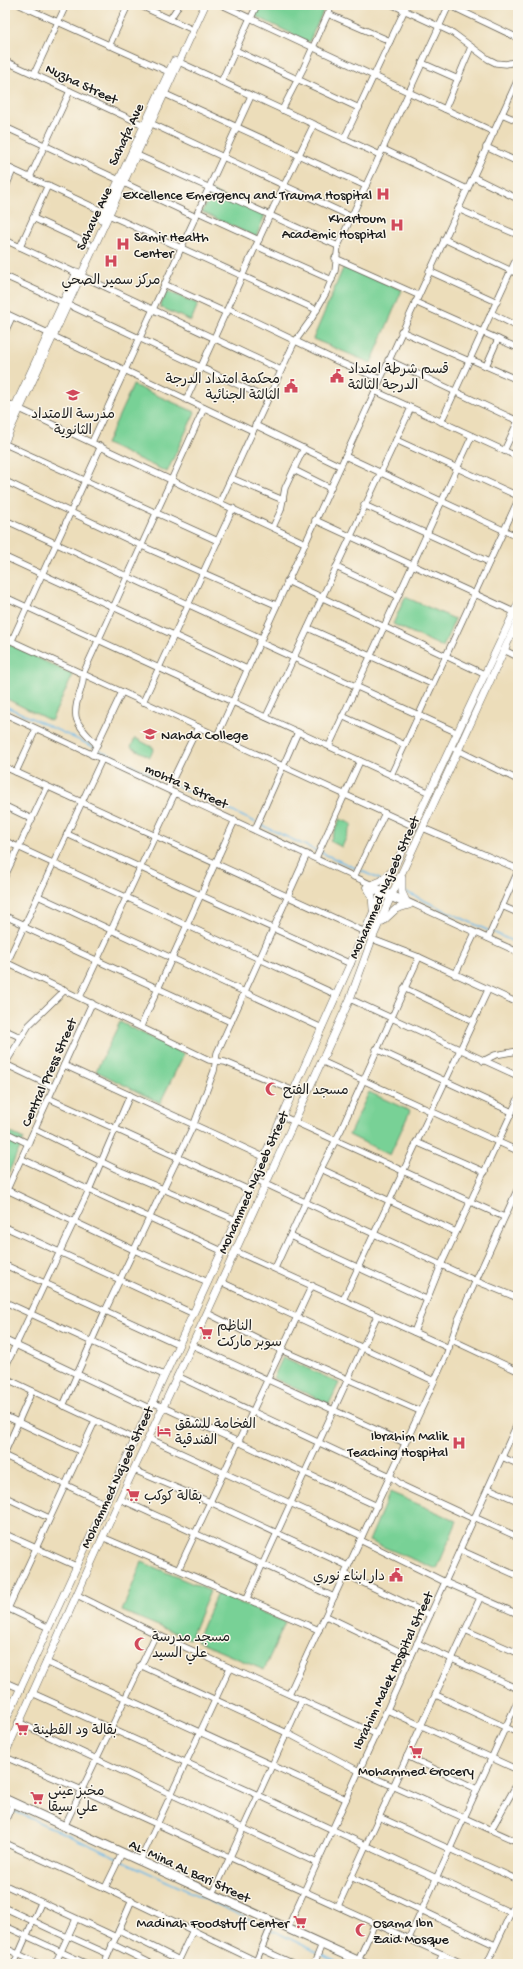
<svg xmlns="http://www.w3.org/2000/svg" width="523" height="1969" font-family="'Gochi Hand','Playpen Sans Arabic',sans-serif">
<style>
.green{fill:#78d196;stroke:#4a7659}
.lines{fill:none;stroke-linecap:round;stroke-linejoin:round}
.stream{stroke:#6fbae8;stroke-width:1.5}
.minor-casing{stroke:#656053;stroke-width:7}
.major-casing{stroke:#656053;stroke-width:8}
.highway-casing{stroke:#656053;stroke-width:10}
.minor{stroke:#fff;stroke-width:5.5}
.major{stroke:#fff;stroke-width:7}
.highway{stroke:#fff;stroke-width:8}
.labels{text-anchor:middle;stroke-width:3;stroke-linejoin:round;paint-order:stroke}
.street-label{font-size:14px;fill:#1c1c1c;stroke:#fbf7ec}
.poi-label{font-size:14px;fill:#1c1c1c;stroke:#fbf7ec;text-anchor:start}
</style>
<rect width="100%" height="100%" fill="#fbf7ec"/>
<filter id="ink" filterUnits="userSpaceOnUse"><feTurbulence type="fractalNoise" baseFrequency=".025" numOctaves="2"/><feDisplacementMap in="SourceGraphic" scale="8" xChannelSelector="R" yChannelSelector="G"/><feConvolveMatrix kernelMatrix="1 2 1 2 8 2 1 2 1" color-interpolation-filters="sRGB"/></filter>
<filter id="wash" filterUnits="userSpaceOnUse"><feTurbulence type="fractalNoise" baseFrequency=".012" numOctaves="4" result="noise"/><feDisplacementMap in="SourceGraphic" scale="16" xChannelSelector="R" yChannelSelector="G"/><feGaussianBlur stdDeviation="0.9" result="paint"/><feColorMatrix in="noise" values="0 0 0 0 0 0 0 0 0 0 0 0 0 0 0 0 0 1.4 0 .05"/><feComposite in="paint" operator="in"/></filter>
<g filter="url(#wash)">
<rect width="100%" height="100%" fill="#ecddba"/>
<g class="green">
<polygon points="260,5 326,5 309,42 255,16"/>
<polygon points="212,191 265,215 256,237 202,212"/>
<polygon points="344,266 402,290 371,363 313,339"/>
<polygon points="167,291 198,304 191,321 160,307"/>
<polygon points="133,385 195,412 167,472 106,444"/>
<polygon points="405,597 455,619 443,647 393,624"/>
<polygon points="9,644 73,675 51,721 5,698 5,653"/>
<polygon points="135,738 154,748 150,757 131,747"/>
<polygon points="340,819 352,824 342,847 330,841"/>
<polygon points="120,1022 184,1054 160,1103 96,1071"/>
<polygon points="369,1092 410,1111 390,1155 349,1135"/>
<polygon points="5,1130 24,1139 5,1180"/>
<polygon points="283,1357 339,1383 329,1404 273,1378"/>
<polygon points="390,1492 457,1521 437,1569 369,1541"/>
<polygon points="142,1562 210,1591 190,1639 122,1611"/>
<polygon points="217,1593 285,1622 264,1670 196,1641"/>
</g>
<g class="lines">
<g class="stream">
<polyline points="5,706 94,747"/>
<polyline points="97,749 255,822"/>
<polyline points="259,824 317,851"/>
<polyline points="320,852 379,879"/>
<polyline points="406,892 489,931"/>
<polyline points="493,932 518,944"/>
<polyline points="12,1810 118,1858"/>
<polyline points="121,1860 268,1928"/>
<polyline points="272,1930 317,1952"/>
<polyline points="320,1954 341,1964"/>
</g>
</g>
</g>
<g filter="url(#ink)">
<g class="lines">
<g class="minor-casing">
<g id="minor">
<polyline points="20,5 169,72"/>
<polyline points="139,5 189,28"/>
<polyline points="222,5 494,132"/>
<polyline points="393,5 453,33 488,59 496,63 506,64 518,61"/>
<polyline points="449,5 518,38"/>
<polyline points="328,14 390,41"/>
<polyline points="251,18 257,5"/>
<polyline points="170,19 179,5"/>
<polyline points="109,46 128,5"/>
<polyline points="235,50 359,108"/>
<polyline points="5,61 148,127"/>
<polyline points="179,62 380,155"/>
<polyline points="422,63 458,79"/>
<polyline points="34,74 66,5"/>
<polyline points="221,82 250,18"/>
<polyline points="165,94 366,186"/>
<polyline points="445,109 471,47"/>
<polyline points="282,110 304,67 332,5"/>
<polyline points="502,114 518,121"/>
<polyline points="148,122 352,217"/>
<polyline points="5,127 119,180"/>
<polyline points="344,139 407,5"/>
<polyline points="486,147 518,162"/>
<polyline points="383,149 467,189"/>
<polyline points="137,155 338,246"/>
<polyline points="5,166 104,212"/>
<polyline points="30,177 70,91"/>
<polyline points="473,177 518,199"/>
<polyline points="124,183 196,217"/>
<polyline points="5,189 13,170"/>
<polyline points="458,209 518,235"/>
<polyline points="198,212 259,240"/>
<polyline points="109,215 317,310"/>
<polyline points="33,218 89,244"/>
<polyline points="444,239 518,274"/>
<polyline points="5,240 76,273"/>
<polyline points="256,246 332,280"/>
<polyline points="20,247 48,185"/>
<polyline points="335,258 418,295"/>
<polyline points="429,271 497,302"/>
<polyline points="80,275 281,370"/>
<polyline points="5,276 62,302"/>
<polyline points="164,284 227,313"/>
<polyline points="415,302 518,348"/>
<polyline points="67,304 268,399"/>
<polyline points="229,309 337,361 380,379"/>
<polyline points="5,313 48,333"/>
<polyline points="491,313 518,327"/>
<polyline points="401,331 469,361"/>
<polyline points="5,332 12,317"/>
<polyline points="53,336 253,431"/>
<polyline points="470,359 518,380"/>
<polyline points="388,360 518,421"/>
<polyline points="486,366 498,339"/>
<polyline points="375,391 518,457"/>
<polyline points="186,400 274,206 314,124"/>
<polyline points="5,402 305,543"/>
<polyline points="441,422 518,255"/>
<polyline points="255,425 340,466"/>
<polyline points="396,440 518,496"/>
<polyline points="92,442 251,96"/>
<polyline points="5,444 218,541"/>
<polyline points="504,451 518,421"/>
<polyline points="345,456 518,537"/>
<polyline points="294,470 330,488"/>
<polyline points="231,478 283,500"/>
<polyline points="5,481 142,546 276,605"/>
<polyline points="220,502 294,343 312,318 326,293 335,271 338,246 449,5"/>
<polyline points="364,505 489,562"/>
<polyline points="5,520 261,638"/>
<polyline points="315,520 514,612"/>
<polyline points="273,527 281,510 285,488 304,448"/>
<polyline points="5,557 247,669"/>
<polyline points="336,567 398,596"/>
<polyline points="287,581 486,675"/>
<polyline points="5,597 430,793"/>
<polyline points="308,628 432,684"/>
<polyline points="5,638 415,827"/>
<polyline points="12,640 101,446"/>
<polyline points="259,642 458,733"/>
<polyline points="504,650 518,657"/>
<polyline points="143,702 233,508"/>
<path d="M5,714C176,793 346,874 518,952"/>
<polyline points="342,716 405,745"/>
<polyline points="266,717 411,408"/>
<polyline points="217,736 518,79"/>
<path d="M97,745C77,724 70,720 80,692C82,686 84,680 83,674L204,408"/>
<polyline points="329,746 472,436"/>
<polyline points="455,749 518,780"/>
<polyline points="92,755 122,692"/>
<polyline points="5,767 365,932"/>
<polyline points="16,772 36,729"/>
<polyline points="391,775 518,500"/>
<polyline points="168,789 198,727"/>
<polyline points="5,806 32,819"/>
<polyline points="423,828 518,869"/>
<polyline points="255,829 298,732"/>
<polyline points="67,834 351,964"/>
<polyline points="5,841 337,995"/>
<polyline points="316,858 360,761"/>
<polyline points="5,876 47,787"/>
<polyline points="354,877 385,813"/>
<polyline points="366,887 404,904"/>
<polyline points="38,896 322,1028"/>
<polyline points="502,906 518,913"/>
<polyline points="5,916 25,925"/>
<polyline points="24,927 231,1022"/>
<polyline points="488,938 518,871"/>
<polyline points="372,939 419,957 518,1003"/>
<polyline points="7,963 209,1060 225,1062 294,1091"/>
<polyline points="5,967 102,759"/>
<polyline points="455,975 475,933"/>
<polyline points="404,988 473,1021"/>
<polyline points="80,997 175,793"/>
<polyline points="350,999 518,1076"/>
<polyline points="141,1026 235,820"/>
<polyline points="5,1030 20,1037"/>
<polyline points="376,1049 512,1112"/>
<polyline points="321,1061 518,1151"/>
<polyline points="483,1061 495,1055 518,1051"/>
<polyline points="5,1064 29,1025 65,990"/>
<polyline points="5,1064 53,1087"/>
<polyline points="64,1065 264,1157"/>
<polyline points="48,1098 249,1190"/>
<polyline points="282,1116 504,1217"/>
<polyline points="35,1129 116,1169 236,1220"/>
<polyline points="5,1132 29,1144"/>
<polyline points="416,1142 485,1172"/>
<polyline points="22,1159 222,1251"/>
<polyline points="321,1169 456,1232"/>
<polyline points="255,1179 476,1281 518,1298"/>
<polyline points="7,1190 134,1250 208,1282"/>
<polyline points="5,1194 92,1003"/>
<polyline points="5,1227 192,1313"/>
<polyline points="290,1236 426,1299"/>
<polyline points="235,1251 449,1348"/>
<polyline points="5,1265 178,1344"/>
<polyline points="275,1268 321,1169 341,1130 419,957"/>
<polyline points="221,1282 434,1381"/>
<polyline points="343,1300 488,990"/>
<polyline points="5,1302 164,1375"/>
<polyline points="207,1313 281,1350 420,1411"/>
<polyline points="414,1332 441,1265 518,1099"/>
<polyline points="5,1340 149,1408"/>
<polyline points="452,1340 518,1371"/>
<polyline points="192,1345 405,1443"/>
<polyline points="5,1368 89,1190 130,1095"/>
<polyline points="177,1376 390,1476 289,1694"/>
<polyline points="5,1378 135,1439"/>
<polyline points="152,1402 377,1506"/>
<polyline points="63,1406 105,1311 194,1124 214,1071 217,1053 307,854"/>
<polyline points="5,1416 80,1451"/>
<polyline points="148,1438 362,1536"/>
<polyline points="5,1452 32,1391"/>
<polyline points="5,1456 106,1504"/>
<polyline points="502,1457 518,1464"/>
<polyline points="134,1470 210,1502 348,1566"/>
<polyline points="488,1488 518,1501"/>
<polyline points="5,1497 49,1518"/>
<polyline points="120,1499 334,1597"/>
<polyline points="474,1517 518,1537"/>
<polyline points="474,1519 403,1486 390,1476 446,1356 458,1320 518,1188"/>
<polyline points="5,1534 76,1566"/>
<polyline points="102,1537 319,1630"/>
<polyline points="360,1540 445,1582 518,1614"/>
<polyline points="460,1550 518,1576"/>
<polyline points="179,1568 312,1285"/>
<polyline points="345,1574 430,1615"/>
<polyline points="77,1595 156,1634 376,1734"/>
<polyline points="247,1598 377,1316"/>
<polyline points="5,1607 47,1627"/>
<polyline points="5,1615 95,1421"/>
<polyline points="326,1616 411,1657"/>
<polyline points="465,1630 518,1653"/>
<polyline points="417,1643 518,1689"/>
<polyline points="46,1662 346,1799"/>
<polyline points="140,1665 287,1733 359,1771 518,1842"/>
<polyline points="5,1682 21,1689"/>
<polyline points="32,1693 258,1795 518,1916"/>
<polyline points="436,1695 518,1733"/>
<polyline points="387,1710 518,1770"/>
<polyline points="18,1722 317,1863"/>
<polyline points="407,1756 477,1789"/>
<polyline points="5,1757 82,1790 464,1964"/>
<polyline points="379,1817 518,1880"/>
<polyline points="5,1822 13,1803"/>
<polyline points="64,1827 156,1634"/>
<polyline points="491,1830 518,1782"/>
<polyline points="5,1843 105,1888 256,1961"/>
<polyline points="140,1861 230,1668"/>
<polyline points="351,1877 495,1945"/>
<polyline points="7,1886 116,1937"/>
<polyline points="105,1888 122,1853"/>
<polyline points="213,1894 302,1700"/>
<polyline points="338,1906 480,1598"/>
<polyline points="5,1908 67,1937"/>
<polyline points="5,1926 87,1964"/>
<polyline points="287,1929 518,1422"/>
<polyline points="119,1930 179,1960"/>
<polyline points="68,1936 108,1954"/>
<polyline points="409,1938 518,1700"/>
<polyline points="112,1944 152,1964"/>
<polyline points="5,1948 39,1964"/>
<polyline points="261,1949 294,1964"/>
<polyline points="358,1961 375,1923"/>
<polyline points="14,1964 41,1903"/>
<polyline points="55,1964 76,1919"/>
<polyline points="104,1964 132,1900"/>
<polyline points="177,1964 193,1930"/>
<polyline points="255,1964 273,1922"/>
<polyline points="314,1964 322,1944"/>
<polyline points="349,1964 352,1958"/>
<polyline points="438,1964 443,1954"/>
<polyline points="487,1964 518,1897"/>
</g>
</g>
<g class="major-casing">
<g id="major">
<polyline points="101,219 174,61"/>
<polyline points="5,428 77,272"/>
<polyline points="5,441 205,5"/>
<polyline points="402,878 402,892 406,901"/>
<polyline points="371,885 381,881 390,873"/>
<polyline points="367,887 372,896 373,909"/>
<polyline points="383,921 396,909 409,905"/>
<polyline points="5,1722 222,1251 381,895 518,604"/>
<polyline points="5,1754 120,1499 207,1313 350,999 372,939 394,890 518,620"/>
</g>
</g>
<g class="highway-casing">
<polyline id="highway" points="5,1799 365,1964"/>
</g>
<use href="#minor" class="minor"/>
<use href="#major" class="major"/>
<use href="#highway" class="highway"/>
</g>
</g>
<defs>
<g id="hospital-bare" transform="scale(1.08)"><path d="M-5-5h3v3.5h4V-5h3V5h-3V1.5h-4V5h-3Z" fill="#d1495b" stroke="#fbf7ec" stroke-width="2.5" paint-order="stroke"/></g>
<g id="civic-bare" transform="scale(1.08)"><path d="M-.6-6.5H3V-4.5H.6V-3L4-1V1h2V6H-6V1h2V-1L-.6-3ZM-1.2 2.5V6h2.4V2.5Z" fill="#d1495b" stroke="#fbf7ec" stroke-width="2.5" paint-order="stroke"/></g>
<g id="school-bare" transform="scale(1.08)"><path d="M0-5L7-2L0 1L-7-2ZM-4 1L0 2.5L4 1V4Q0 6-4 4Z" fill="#d1495b" stroke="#fbf7ec" stroke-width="2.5" paint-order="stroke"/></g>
<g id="university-bare" transform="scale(1.08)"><path d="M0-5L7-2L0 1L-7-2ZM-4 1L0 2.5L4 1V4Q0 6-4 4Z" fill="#d1495b" stroke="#fbf7ec" stroke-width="2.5" paint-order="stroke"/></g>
<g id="mosque-bare" transform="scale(1.08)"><path d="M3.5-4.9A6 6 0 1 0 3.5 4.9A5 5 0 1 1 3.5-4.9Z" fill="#d1495b" stroke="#fbf7ec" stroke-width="2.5" paint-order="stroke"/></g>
<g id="supermarket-bare" transform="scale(1.08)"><path d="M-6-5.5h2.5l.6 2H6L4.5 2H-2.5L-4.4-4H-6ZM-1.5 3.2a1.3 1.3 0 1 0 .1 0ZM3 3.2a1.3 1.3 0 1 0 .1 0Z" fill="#d1495b" stroke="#fbf7ec" stroke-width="2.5" paint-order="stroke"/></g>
<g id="hotel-bare" transform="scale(1.08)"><path d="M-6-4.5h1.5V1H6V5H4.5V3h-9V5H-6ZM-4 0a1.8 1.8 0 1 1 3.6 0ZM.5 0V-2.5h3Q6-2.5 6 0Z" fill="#d1495b" stroke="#fbf7ec" stroke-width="2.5" paint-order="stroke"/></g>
</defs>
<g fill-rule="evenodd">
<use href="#hospital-bare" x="383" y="194"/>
<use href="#hospital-bare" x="397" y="225"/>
<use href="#hospital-bare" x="123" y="244"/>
<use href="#hospital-bare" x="111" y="261"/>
<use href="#civic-bare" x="337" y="376"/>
<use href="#civic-bare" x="291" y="386"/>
<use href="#school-bare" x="73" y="395"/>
<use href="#university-bare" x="150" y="734"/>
<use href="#mosque-bare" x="272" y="1089"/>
<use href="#supermarket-bare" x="206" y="1333"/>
<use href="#hotel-bare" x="164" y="1431"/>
<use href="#hospital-bare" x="459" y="1443"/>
<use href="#supermarket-bare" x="133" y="1495"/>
<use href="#civic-bare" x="396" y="1575"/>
<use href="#mosque-bare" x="141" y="1644"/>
<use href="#supermarket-bare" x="22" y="1729"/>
<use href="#supermarket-bare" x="416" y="1752"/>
<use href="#supermarket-bare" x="37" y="1798"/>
<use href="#supermarket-bare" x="300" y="1922"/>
<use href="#mosque-bare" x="362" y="1930"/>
</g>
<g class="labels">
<g class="street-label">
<text transform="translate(82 83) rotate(25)" y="5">Nuzha Street</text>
<text transform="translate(125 134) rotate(-65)" y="5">Sahafa Ave</text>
<text transform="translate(93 218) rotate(-65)" y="5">Sahave Ave</text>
<text transform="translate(187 785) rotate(25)" y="5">mohta 7 Street</text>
<text transform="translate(383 887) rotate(-66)" y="5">Mohammed Najeeb Street</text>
<text transform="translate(48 1072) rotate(-66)" y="5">Central Press Street</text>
<text transform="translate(252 1182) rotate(-66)" y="5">Mohammed Najeeb Street</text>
<text transform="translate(116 1477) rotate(-65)" y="5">Mohammed Najeeb Street</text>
<text transform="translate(392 1670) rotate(-65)" y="5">Ibrahim Malek Hospital Street</text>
<text transform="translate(190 1870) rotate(25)" y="5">AL- Mina AL Bari Street</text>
</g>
<g class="poi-label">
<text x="372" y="199" text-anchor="end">Excellence Emergency and Trauma Hospital</text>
<text x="386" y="222" text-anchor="end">Khartoum<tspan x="386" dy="16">Academic Hospital</tspan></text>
<text x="134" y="241">Samir Health<tspan x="134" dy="16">Center</tspan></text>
<text x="111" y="284" text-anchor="middle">مركز سمير الصحي</text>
<text x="348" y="373">قسم شرطة امتداد<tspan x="348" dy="16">الدرجة الثالثة</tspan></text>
<text x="280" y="383" text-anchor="end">محكمة امتداد الدرجة<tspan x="280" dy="16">الثالثة الجنائية</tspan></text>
<text x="73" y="418" text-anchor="middle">مدرسة الامتداد<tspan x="73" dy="16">الثانوية</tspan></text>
<text x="161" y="739">Nahda College</text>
<text x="283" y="1094">مسجد الفتح</text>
<text x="217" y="1330">الناظم<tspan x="217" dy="16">سوبر ماركت</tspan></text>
<text x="175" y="1428">الفخامة للشقق<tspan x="175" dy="16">الفندقية</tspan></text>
<text x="448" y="1440" text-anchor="end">Ibrahim Malik<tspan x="448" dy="16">Teaching Hospital</tspan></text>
<text x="144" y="1500">بقالة كوكب</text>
<text x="385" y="1580" text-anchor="end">دار ابناء نوري</text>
<text x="152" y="1641">مسجد مدرسة<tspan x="152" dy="16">علي السيد</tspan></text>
<text x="33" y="1734">بقالة ود القطينة</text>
<text x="416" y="1775" text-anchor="middle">Mohammed Grocery</text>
<text x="48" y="1795">مخبز عيني<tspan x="48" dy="16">علي سيقا</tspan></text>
<text x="289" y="1927" text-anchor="end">Madinah Foodstuff Center</text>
<text x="373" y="1927">Osama Ibn<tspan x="373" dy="16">Zaid Mosque</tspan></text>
</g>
</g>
<rect width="523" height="1969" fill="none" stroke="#fbf7ec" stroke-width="20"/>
</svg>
